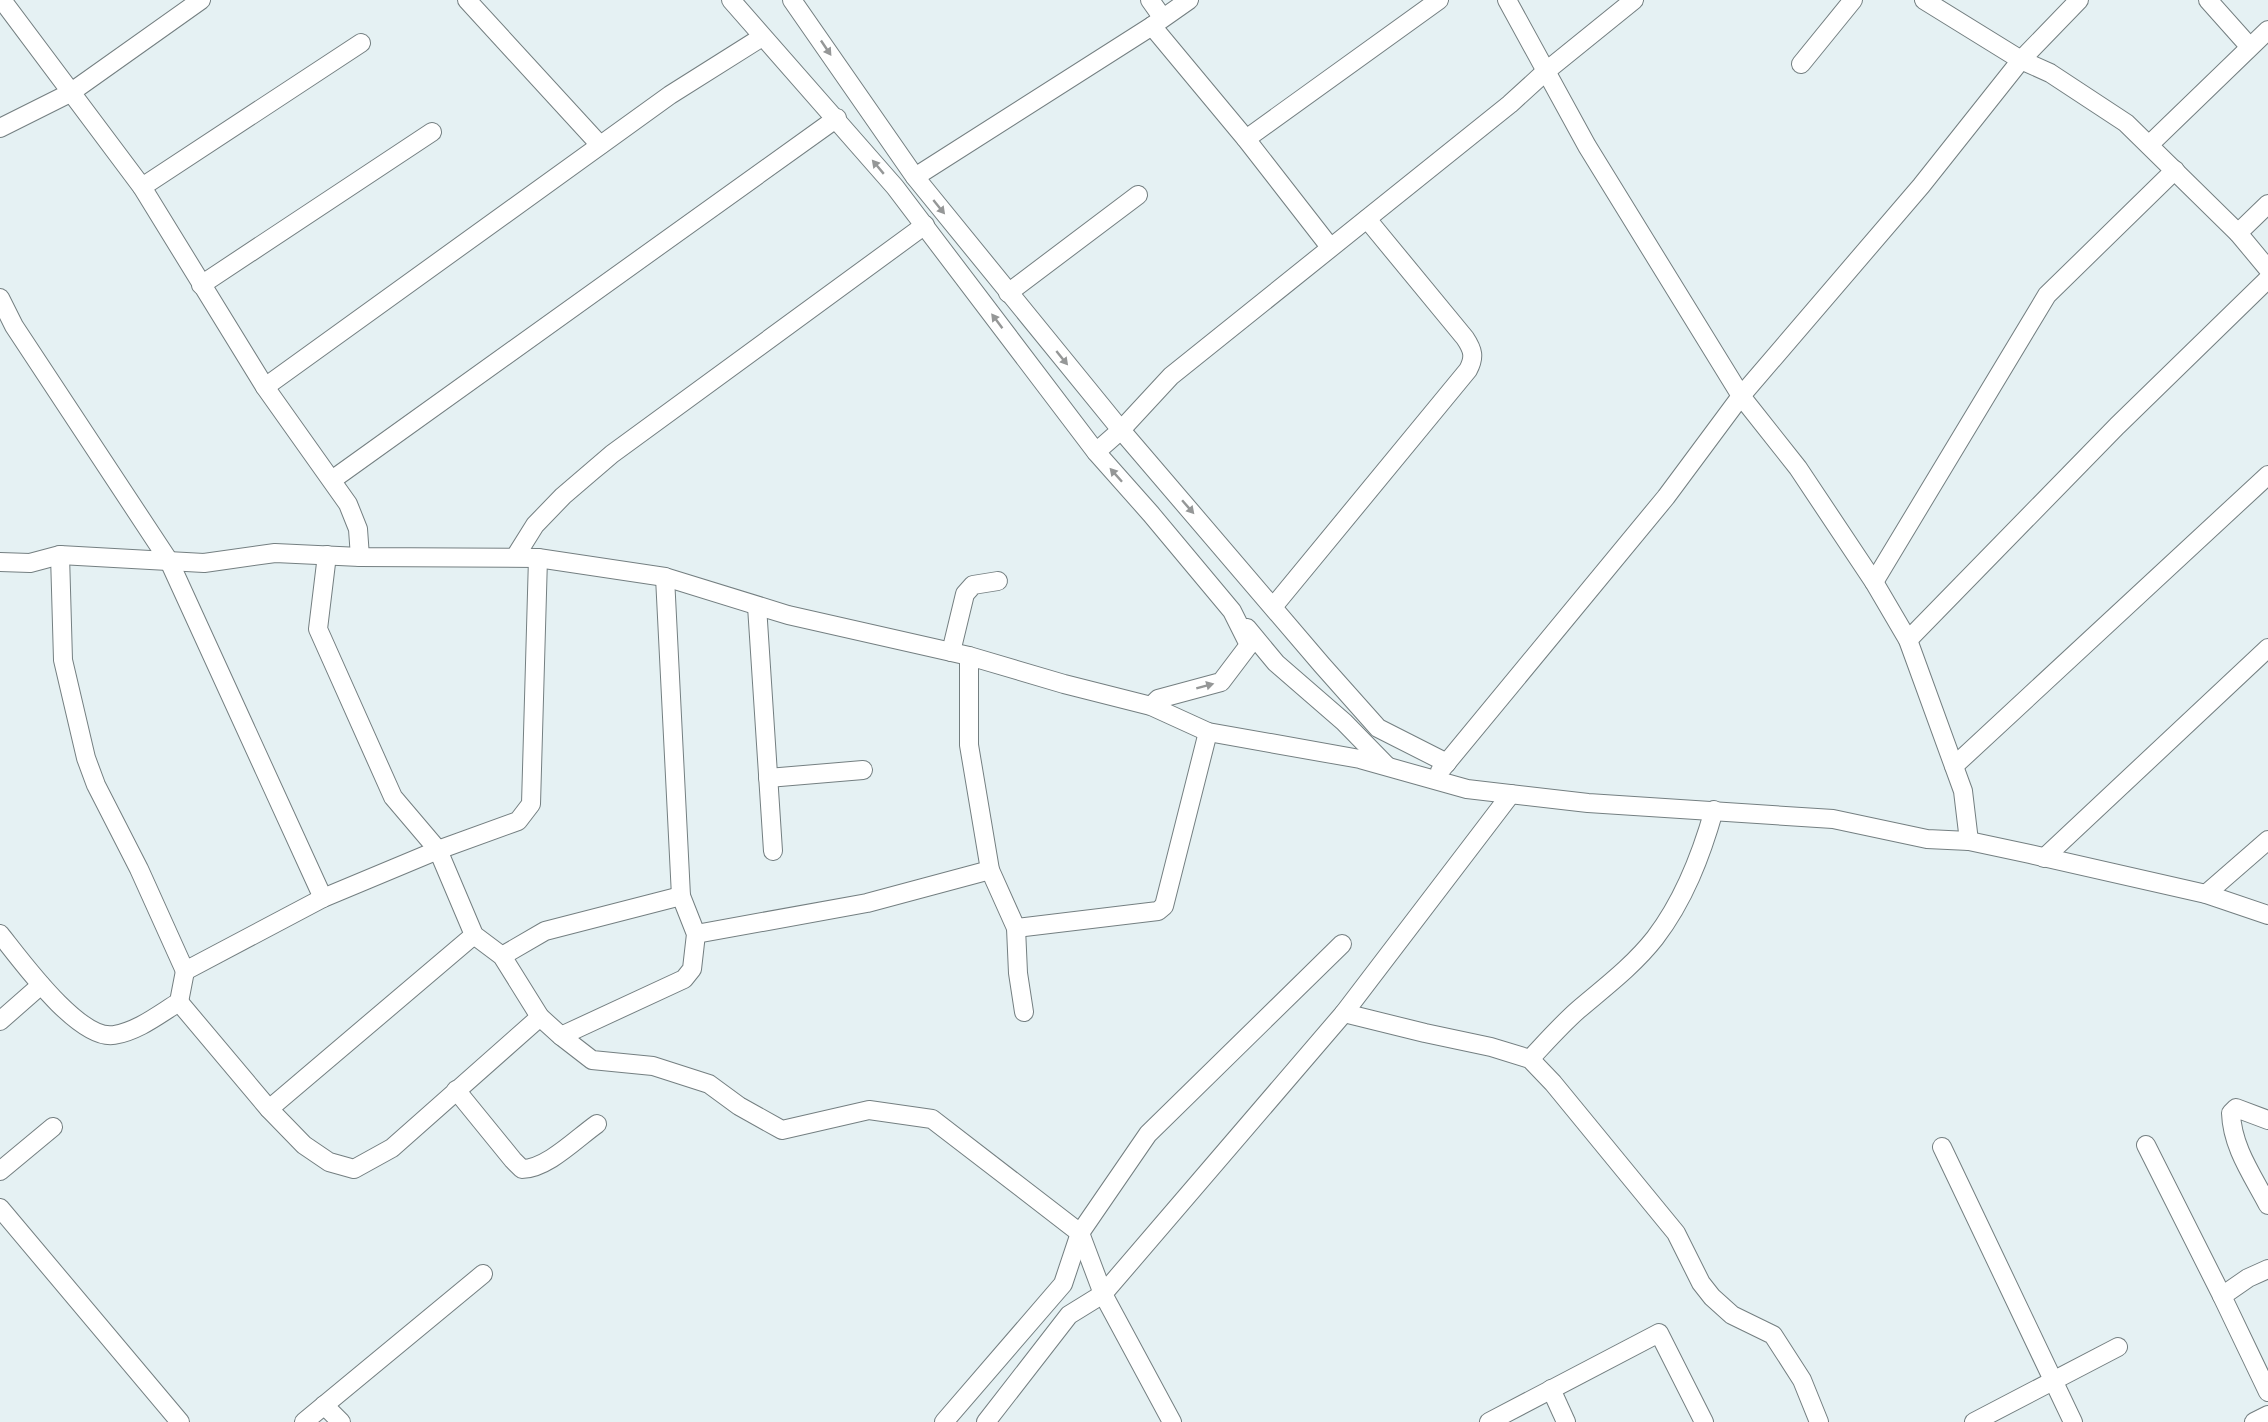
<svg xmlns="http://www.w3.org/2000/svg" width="2268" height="1422" font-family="Karla,sans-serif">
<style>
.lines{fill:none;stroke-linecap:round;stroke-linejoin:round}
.minor-casing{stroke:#747f81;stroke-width:20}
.minor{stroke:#fff;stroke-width:18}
.oneway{fill:#959797}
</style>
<rect width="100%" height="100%" fill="#e5f1f3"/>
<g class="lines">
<g class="minor-casing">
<g id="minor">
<polyline points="2,0 142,187 265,387 348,504 358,529 360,557"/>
<polyline points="467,0 600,145"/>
<polyline points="731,0 895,187 1096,452 1151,514 1232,611 1249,645 1221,682 1158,699 1151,706"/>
<polyline points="792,0 915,177 1121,430 1322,665 1378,728 1447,763"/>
<polyline points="1150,0 1162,17"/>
<polyline points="1189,0 1152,26 1246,139 1330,247"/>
<polyline points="1507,0 1587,146 1741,396 1798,468 1874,582 1908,640 1963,791 1969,841"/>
<polyline points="1924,0 2021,60 2050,73 2126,123 2238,233 2268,269"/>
<polyline points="2208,0 2249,46"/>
<polyline points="1801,64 1853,0"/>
<polyline points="0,128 70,93 201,0"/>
<polyline points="1246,139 1439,0"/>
<polyline points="2149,145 2268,30"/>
<polyline points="915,177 1152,26"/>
<polyline points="142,187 361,43"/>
<polyline points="2238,233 2268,204"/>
<polyline points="201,285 432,132"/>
<polyline points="1008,293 1138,195"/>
<polyline points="0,298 14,326 169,561 323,898"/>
<polyline points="265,387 670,95 762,37"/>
<polyline points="1096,452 1121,430 1171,376 1510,104 1545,72 1634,0"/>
<polyline points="332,480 837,118"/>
<polyline points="60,555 63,660 86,758 96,785 139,869 185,971 323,898 438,850 518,821 531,804 538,558"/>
<polyline points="327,555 318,629 393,797 438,850 474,935 502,956 540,1017 561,1036 592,1060 653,1066 709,1084 739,1106 782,1130 869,1110 932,1119 1080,1233 1103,1294 1172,1422"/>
<polyline points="515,557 535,525 563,496 612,454 925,225"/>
<polyline points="0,562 30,563 60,555 204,563 275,553 360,557 538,558 665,577 788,615 969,656 1064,684 1151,706 1208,732 1360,759 1467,789 1588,803 1833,819 1927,839 1969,841 2030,854 2206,894 2268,915"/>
<polyline points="1874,582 2047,295 2175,170"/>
<polyline points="757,606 773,851"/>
<path d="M1273,607L1468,370C1475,357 1473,350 1465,338L1367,219"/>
<polyline points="1247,628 1276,663 1344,722 1387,766"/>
<polyline points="1908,640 2117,426 2268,279"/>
<polyline points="951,652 965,594 973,585 998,581"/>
<polyline points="969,656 969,745 990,870 1016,928 1018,973 1024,1012"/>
<polyline points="1954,766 2268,475"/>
<polyline points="1440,771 1666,497 1741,396 1921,186 2021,60 2079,0"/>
<polyline points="768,778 863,770"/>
<polyline points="2044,858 2268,648"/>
<polyline points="2206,894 2268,840"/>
<polyline points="1016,928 1158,911 1164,906 1208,732"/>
<path d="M0,934C20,959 79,1041 114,1035C138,1031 158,1015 179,1002L185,971"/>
<polyline points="696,934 867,903 990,870"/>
<polyline points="502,956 545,931 681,896"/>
<polyline points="179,1002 269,1109 304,1145 329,1162 354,1169 392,1148 540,1017"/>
<polyline points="1344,1013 1425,1033 1491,1047 1530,1059 1553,1083 1676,1233 1701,1283 1712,1297 1732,1315 1773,1335 1802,1380 1819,1422"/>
<polyline points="0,1021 41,985"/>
<polyline points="561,1036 684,979 692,969 696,934 681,896 665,577"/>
<path d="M1530,1059C1546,1042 1561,1025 1578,1010C1605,987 1633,966 1655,938C1684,900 1701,856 1714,810"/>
<path d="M456,1090L513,1160L522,1169C547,1169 577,1138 597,1124"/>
<polyline points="269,1109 474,935"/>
<path d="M2268,1120L2236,1108L2231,1113C2232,1147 2253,1176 2268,1205"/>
<polyline points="2146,1145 2222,1296"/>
<polyline points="1942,1147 2073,1422"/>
<polyline points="0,1171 53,1127"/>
<polyline points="0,1208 180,1422"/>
<polyline points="2268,1269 2248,1278 2222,1296 2268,1392"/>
<polyline points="1551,1389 1566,1422"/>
<polyline points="324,1405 341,1422"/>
<polyline points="304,1422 483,1274"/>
<polyline points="944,1422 1063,1284 1080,1233 1148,1134 1342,944"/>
<polyline points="986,1422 1069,1315 1103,1294 1344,1013 1511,794"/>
<polyline points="1489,1422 1659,1333 1704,1422"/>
<polyline points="1974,1422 2118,1347"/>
<polyline points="2254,1422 2268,1415"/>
</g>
</g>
<use href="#minor" class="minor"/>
</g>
<defs><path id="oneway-solid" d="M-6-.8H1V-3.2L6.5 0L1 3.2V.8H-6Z" transform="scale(1.5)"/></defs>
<g class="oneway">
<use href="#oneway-solid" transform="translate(826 48) rotate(56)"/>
<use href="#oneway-solid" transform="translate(878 167) rotate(-130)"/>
<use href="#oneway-solid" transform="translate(939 207) rotate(51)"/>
<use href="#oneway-solid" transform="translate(997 321) rotate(-127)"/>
<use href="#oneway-solid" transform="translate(1062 358) rotate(51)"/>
<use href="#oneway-solid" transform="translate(1116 475) rotate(-132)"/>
<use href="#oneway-solid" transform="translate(1188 507) rotate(49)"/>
<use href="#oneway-solid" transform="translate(1205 686) rotate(-15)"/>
</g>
</svg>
